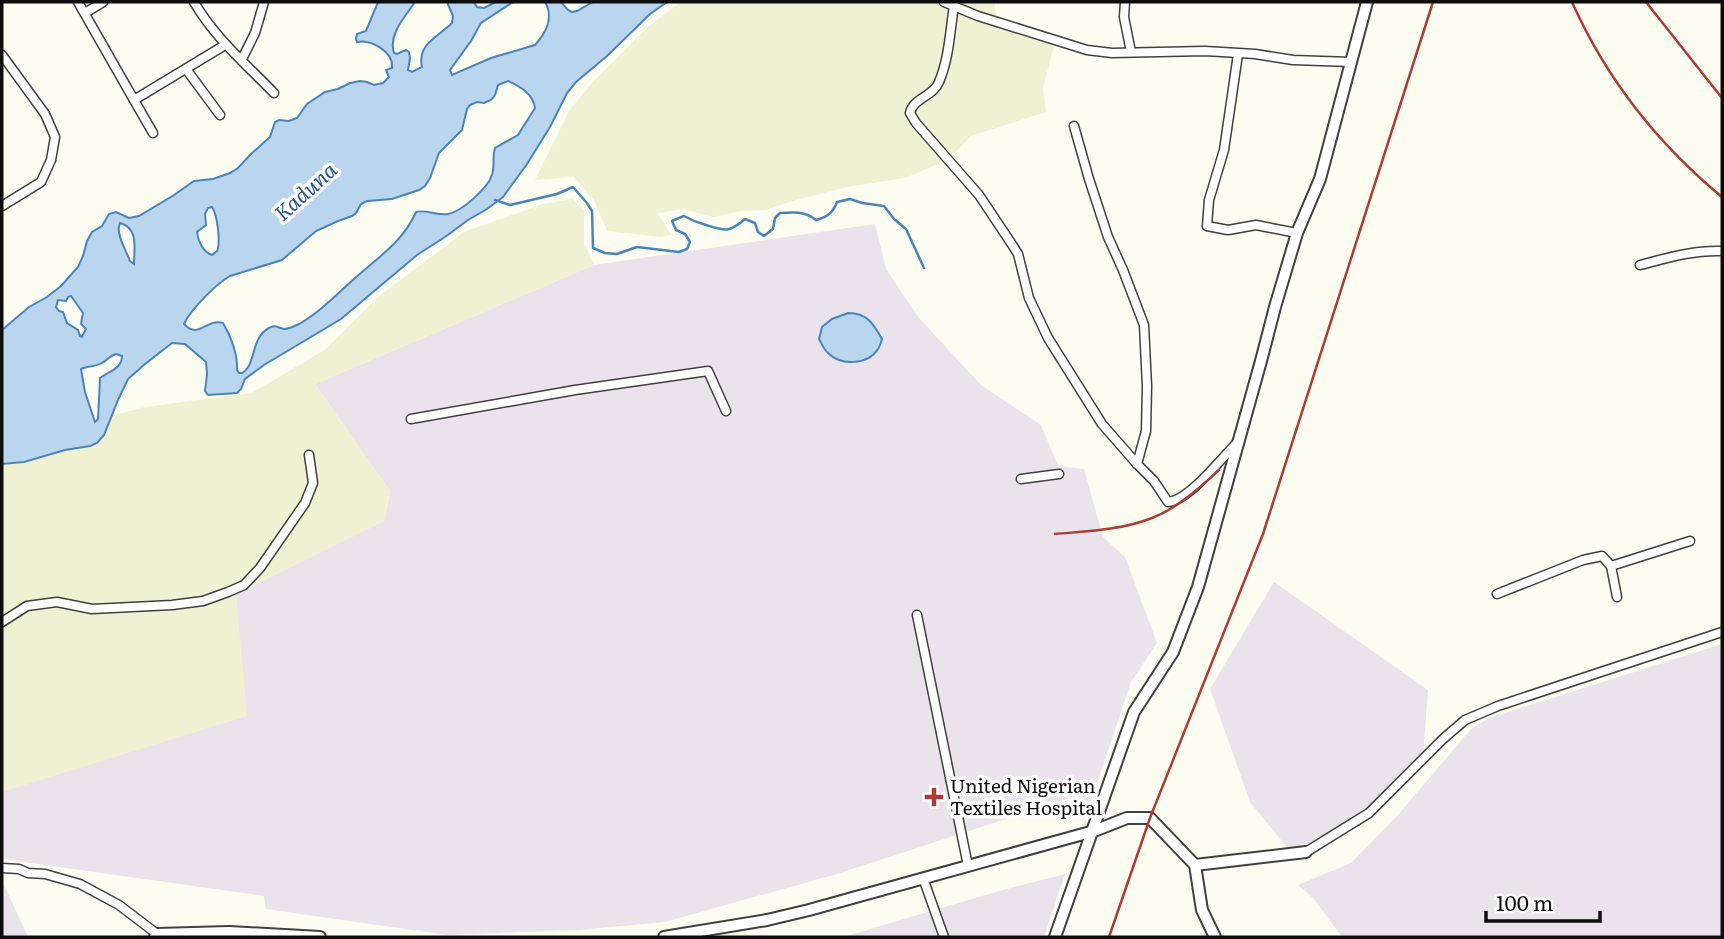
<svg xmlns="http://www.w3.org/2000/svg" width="1724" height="939" font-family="Literata,serif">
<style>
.industrial{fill:#ebe3eb}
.farmland{fill:#f0f1d2}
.water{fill:#bad6ef;stroke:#4984be;stroke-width:2;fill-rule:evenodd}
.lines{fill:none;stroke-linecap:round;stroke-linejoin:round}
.stream{stroke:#4984be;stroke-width:2.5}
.minor-casing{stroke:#404040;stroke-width:11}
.tertiary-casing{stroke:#404040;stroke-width:14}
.minor{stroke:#fff;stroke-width:8}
.tertiary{stroke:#fff;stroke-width:10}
.rail{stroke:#ae3b35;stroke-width:2.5}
.poi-dot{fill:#ae3b35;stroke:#fff;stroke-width:2.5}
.labels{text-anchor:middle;stroke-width:7;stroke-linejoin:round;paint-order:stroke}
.poi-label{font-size:19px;fill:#0d0d0d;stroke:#fff;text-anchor:start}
.water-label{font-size:21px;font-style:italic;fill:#255791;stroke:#fff}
</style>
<rect width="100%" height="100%" fill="#fdfcf0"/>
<g class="industrial">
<polygon points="875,224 886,269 919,318 981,385 1041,425 1058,466 1084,469 1103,537 1125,557 1157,643 1131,682 1089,807 1078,812 1070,798 837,874 665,922 579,930 447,935 266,909 264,896 2,859 2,731 236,594 384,521 390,491 315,384 594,265"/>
<polygon points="1274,582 1428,690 1423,757 1369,818 1290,851 1250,802 1210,689"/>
<polygon points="1722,644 1722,937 1342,937 1313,898 1298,885 1351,863 1397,816 1471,729 1489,718"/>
<polygon points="1065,874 1044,937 843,937 999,891"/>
<polygon points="2,884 4,885 28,937 2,937"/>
</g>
<g class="farmland">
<polygon points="681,2 994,2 996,15 1056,38 1043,88 1046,112 971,136 948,160 905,178 847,187 796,200 766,210 742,211 713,217 683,209 658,213 671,235 661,237 607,231 594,200 574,177 535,180 569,111 592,83 649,26"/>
<polygon points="572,199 584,210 584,243 594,265 315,384 390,491 384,521 236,594 247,716 2,792 2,450 76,425 145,407 252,393 326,349 378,297 464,232 543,204"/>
</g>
<g class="water">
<path d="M378,2H415C405,17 388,34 394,53L397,54L406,50L409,52L410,58L408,70L412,72L422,67C417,44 438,37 452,23L453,16L447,2H474L477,7L484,8L496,2H513L481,23L471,41L450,70L452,75L491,58L535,45C546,33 554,17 545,2H561L568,10L572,12L577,11L593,2H667L650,14L607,56L576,82L567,93L550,127L527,164L503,197L487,209L468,220L445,237L417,255L341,319L264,365L245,379L241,389L237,393L208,395L205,391L207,374L206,362L185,344L172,343L145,364L128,379L118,400L104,435L97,443L90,446L65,450L24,462L2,464V330L29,307L47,297L61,286L78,267L83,256L87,241L92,232L102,226L109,214L116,212L129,218L139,216L174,195L194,181L213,179L230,173L238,168L251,154L270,137L275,122L279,120L289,121L297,118L307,104L325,92L338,89L350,83L360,81L367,82L374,85L383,83L389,77L386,70L392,68C394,52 371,39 357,42L356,39L357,34L366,31ZM508,81C521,87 533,94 535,108L518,135L495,148C492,157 495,166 492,175C488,188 461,212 448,214C437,216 426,209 416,212C403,242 377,258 354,279C336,295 320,312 299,324C295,326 289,329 284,329C278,328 275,324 269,328C250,338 257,364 242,373H239L237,370C238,355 231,336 223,323C206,318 199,340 184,324C191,309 216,284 230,276L282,260L316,231L338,221L352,216L356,213L361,204L367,201L392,199L419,190L425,186L430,178L439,153L462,130L467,109L470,105L477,102L484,103L491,100L495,95L498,85ZM212,207C217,214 221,242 217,251C216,252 214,253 212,255C203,252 198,241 197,232L206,225L205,214L208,208ZM120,223C139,228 134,249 134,264L130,261C126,250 115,233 120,223ZM71,296L83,313L81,324L86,329L82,337L80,336L78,330L67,323L63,312L59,311L56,307L58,300L66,301L68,297ZM116,354L122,356C122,369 109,371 100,378L98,419L95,422L85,392L81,369C87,366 95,367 102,363C108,360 109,356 116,354Z"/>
<path d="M848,313C867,313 873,323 882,339C882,340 879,348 878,349C868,365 841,366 828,353C824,350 822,344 819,339L822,327L832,319Z"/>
</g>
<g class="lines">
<path class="stream" d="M495,200L510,205L557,194L573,187L587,203L592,211L593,248L605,253L617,254L637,247L679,252L687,249L690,242L685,234L676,230L672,221L684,216C691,220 698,223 706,225C725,231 729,233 745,219L755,223L758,232L764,236L773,229L775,218L780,213C793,212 805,211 816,220C827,217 833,213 837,202L850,199L862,203L884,206L894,219L906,229L924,268"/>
<g class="minor-casing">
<g id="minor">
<polyline points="78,2 134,100 225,45"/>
<path d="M194,2C215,38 245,63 274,93"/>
<polyline points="944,2 978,16 1087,50 1112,53 1205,51 1255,54 1293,60 1351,62"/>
<polyline points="1125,2 1124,17 1131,52"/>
<path d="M954,6C950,31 949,59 939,82C934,96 913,98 910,113L916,123L979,195L1013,246L1018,254L1029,298L1048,338L1102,424L1137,464L1154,481L1168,502C1190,500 1222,457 1238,442"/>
<polyline points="85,13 103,2"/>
<polyline points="1238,54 1224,150 1209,200 1207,226 1228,230 1256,225 1297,233"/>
<polyline points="2,55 45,114 55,137 51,160 41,182 2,206"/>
<polyline points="242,59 255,33 264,2"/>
<polyline points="186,69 220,115"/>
<polyline points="134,100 153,133"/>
<polyline points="1074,126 1089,179 1108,237 1123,270 1144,325 1147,386 1146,431 1137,464"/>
<path d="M1640,265C1667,258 1693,250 1722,251"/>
<polyline points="411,419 575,390 708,371 726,411"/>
<polyline points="1021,479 1059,474"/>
<polyline points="1611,566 1690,541"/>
<polyline points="1497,594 1583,560 1602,556 1611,566 1617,597"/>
<polyline points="917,615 968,866"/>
<polyline points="2,622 27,606 57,602 92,609 172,605 203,601 228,592 244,585 260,568 305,503 313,483 309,455"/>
<polyline points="1306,852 1369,813 1443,739 1465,720 1498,706 1722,632"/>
<polyline points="2,868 19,869 28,873 45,874 80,884 119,905 157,934"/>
<polyline points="923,878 944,937"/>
</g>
</g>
<g class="tertiary-casing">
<g id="tertiary">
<polyline points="1195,865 1306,852"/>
<polyline points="155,937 157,934 229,932 320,937"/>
<polyline points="664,937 767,920 809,910 1094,831 1127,818 1150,818 1195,865 1202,910 1215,937"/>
<polyline points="1055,937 1134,712 1173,652 1198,587 1261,361 1275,307 1297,233 1320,179 1367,2"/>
</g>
</g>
<use href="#minor" class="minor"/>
<use href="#tertiary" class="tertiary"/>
<g class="rail">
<path d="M1572,2C1606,78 1658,144 1722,197"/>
<polyline points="1646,2 1722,98"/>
<path d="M1055,534C1087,531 1122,530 1152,518C1178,508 1199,488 1219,470"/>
<polyline points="1109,937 1150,818 1263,534 1433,2"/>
</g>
</g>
<path class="poi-dot" d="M930.5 786.5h7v7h7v7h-7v7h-7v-7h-7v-7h7z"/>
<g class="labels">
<g class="poi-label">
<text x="950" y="793">United Nigerian<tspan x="950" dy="22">Textiles Hospital</tspan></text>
</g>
<g class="water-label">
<text transform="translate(306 192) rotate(-42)" y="7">Kaduna</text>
</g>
</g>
<rect width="1724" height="939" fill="none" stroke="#0d0d0d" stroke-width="7"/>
<path d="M1486 911v10h114v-10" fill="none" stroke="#0d0d0d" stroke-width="3.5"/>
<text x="1496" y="911" font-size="21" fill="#0d0d0d" stroke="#ffffff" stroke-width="5" paint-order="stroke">100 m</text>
</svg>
